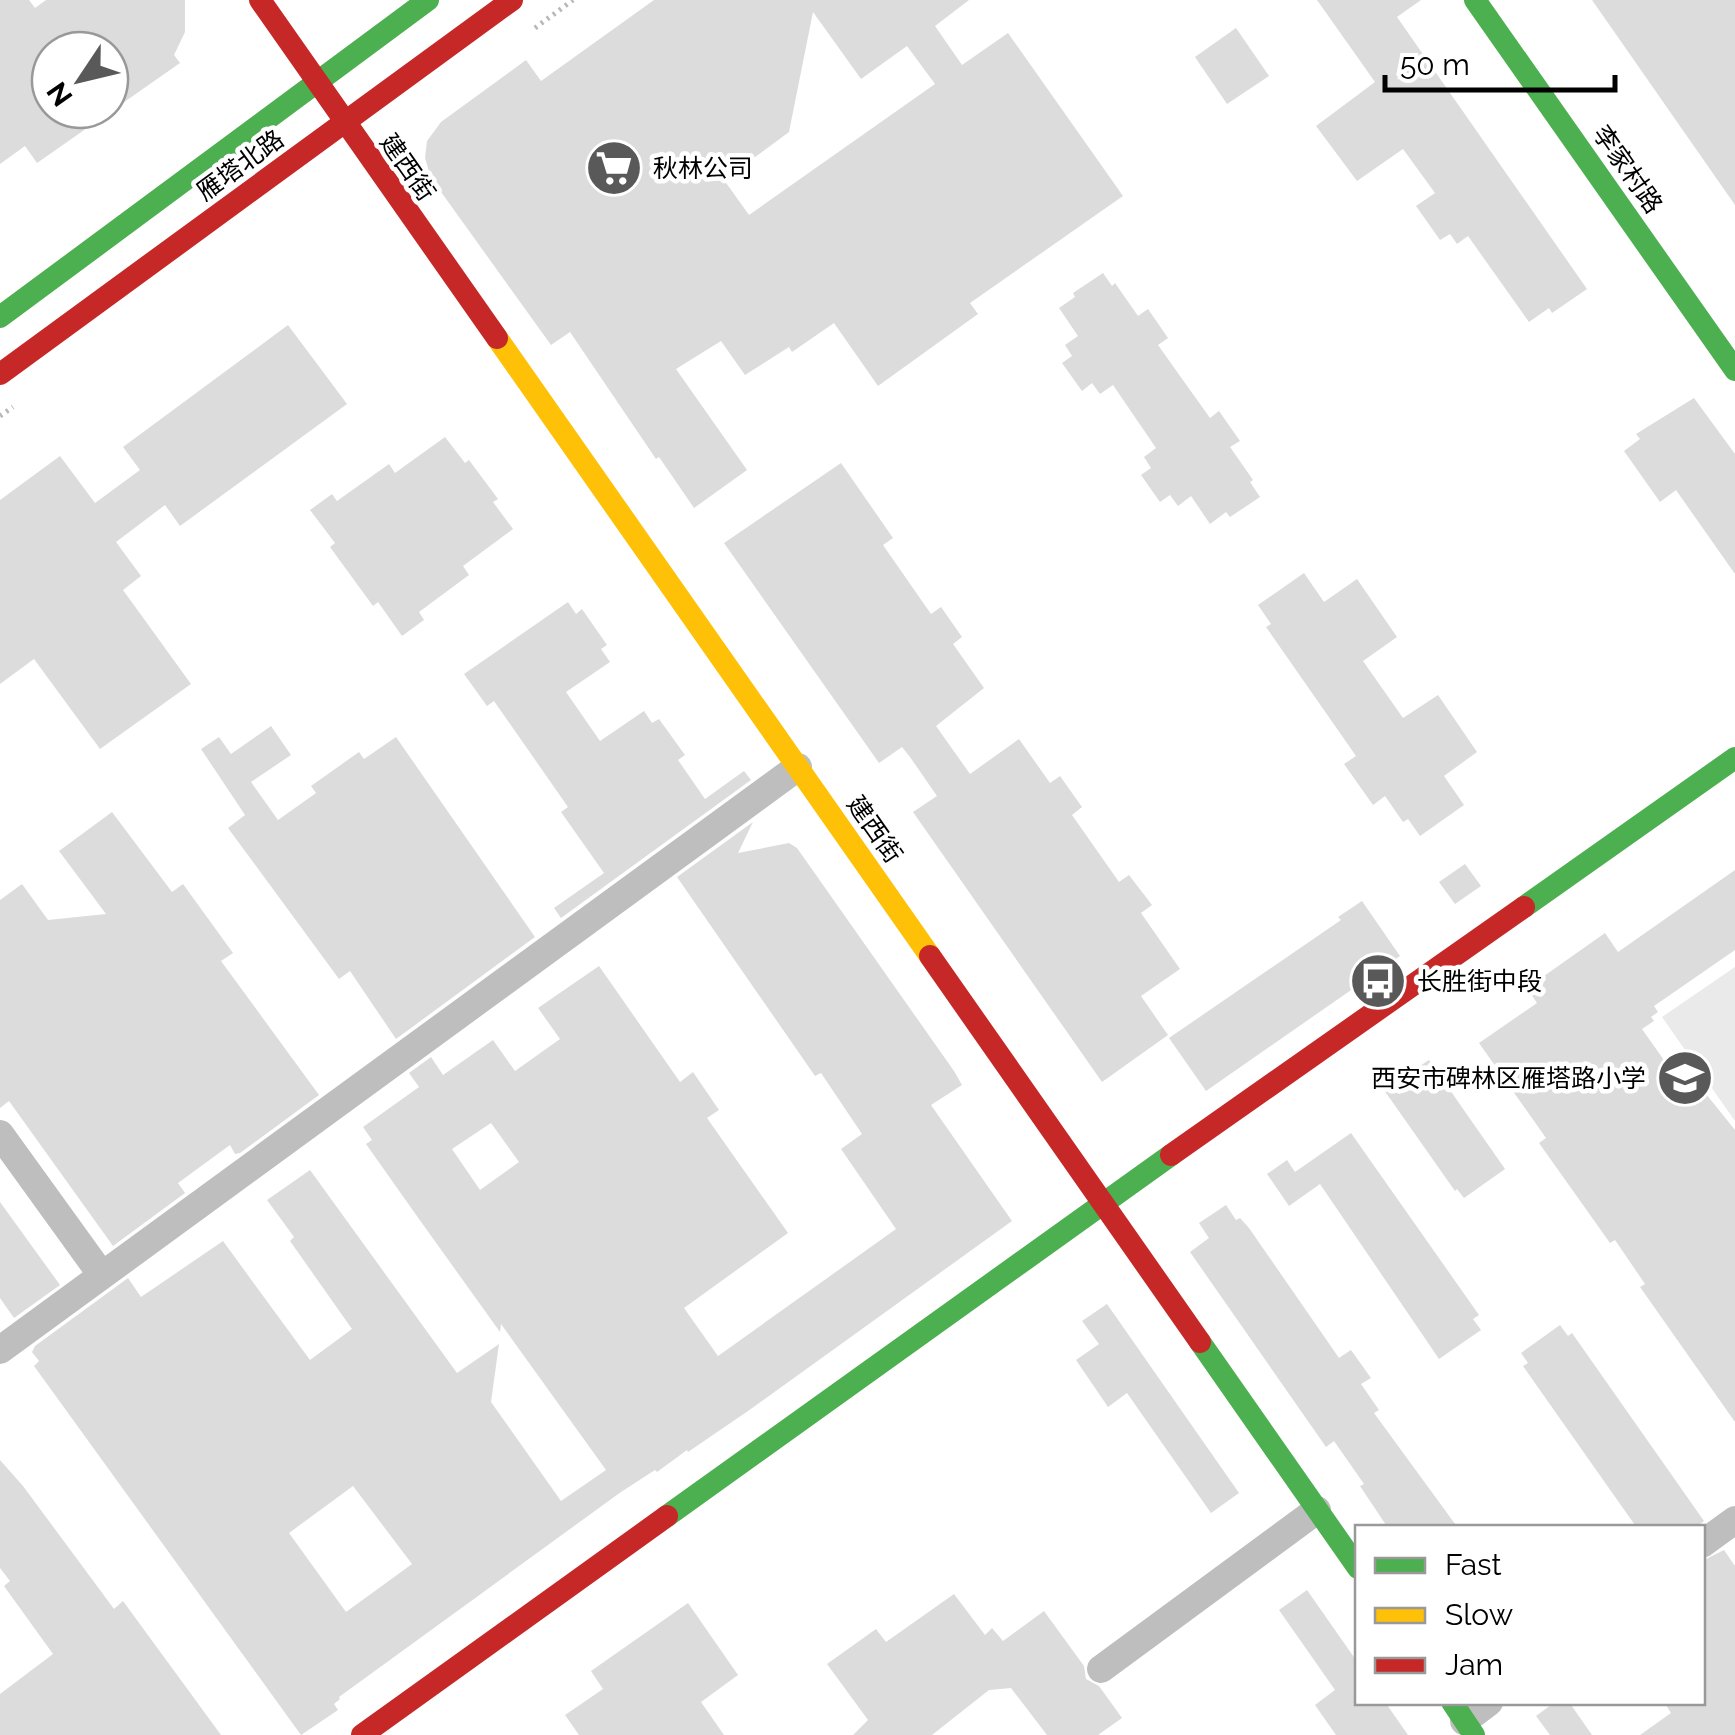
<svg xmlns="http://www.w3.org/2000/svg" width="1735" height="1735" font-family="Raleway,'Noto Sans SC',sans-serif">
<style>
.green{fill:#eaeaea}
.building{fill:#dcdcdc;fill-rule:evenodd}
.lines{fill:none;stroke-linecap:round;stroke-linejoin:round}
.path{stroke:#b8b8b8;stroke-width:5;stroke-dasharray:2.5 5;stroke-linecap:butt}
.street{stroke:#bebebe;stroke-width:28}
.fast{stroke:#4caf50;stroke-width:22}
.slow{stroke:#ffc107;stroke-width:22}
.jam{stroke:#c62828;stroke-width:22}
.labels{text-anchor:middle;stroke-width:9;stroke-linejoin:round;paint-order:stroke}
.street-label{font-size:25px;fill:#000;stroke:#fff}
.poi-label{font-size:25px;fill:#000;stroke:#fff;text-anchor:start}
</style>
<rect width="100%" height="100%" fill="#fff"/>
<polygon class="green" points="1735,967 1735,1121 1662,1017"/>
<g class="building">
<path d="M0,0H29L35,8L46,0H185V32L174,55L180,63L37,163L25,146L0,164ZM50,50H110V110H50Z"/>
<path d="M654,0H969L935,26L962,65L1008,33L1123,196L970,303L978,314L878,386L834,323L792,352L789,347L745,375L721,341L676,369L747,470L694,508L659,457L656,459L570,332L551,345L431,178L425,158L427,141L441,122L526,60L541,81ZM813,12L861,79L907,46L935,84L749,215L724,180L789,132Z"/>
<polygon points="1317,0 1421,0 1397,17 1587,289 1552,313 1549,308 1529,322 1468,236 1457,244 1450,234 1440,240 1416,206 1435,193 1403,149 1357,181 1316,126 1375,82"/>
<polygon points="1592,0 1735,0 1735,205"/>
<polygon points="1236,28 1269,76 1227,104 1195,57"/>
<polygon points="1103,273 1112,286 1115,283 1138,316 1148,309 1168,338 1158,345 1180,376 1210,418 1219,411 1240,441 1230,447 1253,480 1250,482 1260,497 1230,517 1226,512 1210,524 1191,496 1178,506 1170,495 1160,502 1141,475 1151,468 1144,457 1156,448 1113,385 1100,394 1092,383 1082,391 1062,363 1072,356 1065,345 1078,336 1059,308 1075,297 1073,293"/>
<polygon points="288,325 347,404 180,526 165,505 116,542 141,576 123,590 191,684 100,749 34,659 0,684 0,500 60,456 95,503 140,470 123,447"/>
<polygon points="1694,398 1735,454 1735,574 1676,490 1660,502 1624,451 1640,439 1636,434"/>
<polygon points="445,437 465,463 469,460 498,499 493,502 513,529 463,566 469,575 419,612 424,620 402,636 378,602 373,606 330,547 335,543 310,510 332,494 337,501 389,464 395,473"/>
<polygon points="841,463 893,538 883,545 931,614 941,607 962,637 953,644 984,688 936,726 970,774 1019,739 1050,783 1060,776 1082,807 1072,815 1119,882 1129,875 1152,905 1141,913 1180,969 1141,996 1168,1035 1102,1082 913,812 937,796 910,757 902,747 879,763 724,543"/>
<polygon points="1304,573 1324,602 1357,579 1397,637 1363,661 1403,718 1438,695 1477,752 1444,776 1464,805 1420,836 1408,819 1403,822 1385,796 1373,805 1344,764 1356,756 1266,627 1271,624 1258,605"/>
<polygon points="568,602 576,614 582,609 607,645 601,649 610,662 566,692 600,741 644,711 652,723 659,719 685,755 678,760 705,799 744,771 751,780 561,918 554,908 604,873 561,812 568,807 494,701 487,706 464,674"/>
<polygon points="271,726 291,755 251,782 278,820 316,793 311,786 359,752 364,759 396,737 535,937 396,1039 350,971 339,979 228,828 245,815 201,749 219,737 231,754"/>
<polygon points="112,812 172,892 183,884 233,953 221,961 319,1095 240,1153 235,1154 230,1145 178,1183 185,1193 113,1246 9,1101 0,1108 0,900 22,884 48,920 106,914 59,851"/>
<path d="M753,822L738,853L789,843L797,848L954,1071L962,1085L931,1105L1012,1221L748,1411L688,1452L687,1450L657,1472L655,1470L621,1492L548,1545L339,1697L340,1699L334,1704L338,1710L301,1735L34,1366L39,1361L32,1352L35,1346L128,1278L141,1297L223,1241L310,1360L352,1329L290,1241L294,1237L267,1200L310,1170L457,1373L499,1344L491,1402L561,1501L606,1470L501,1324L500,1332L419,1219L366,1144L372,1140L363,1127L419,1087L409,1073L431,1057L443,1075L493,1040L515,1071L560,1039L538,1008L599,966L680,1082L693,1072L719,1110L707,1118L788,1233L684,1308L718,1356L896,1229L841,1149L862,1134L821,1073L815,1076L677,877ZM491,1123L519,1162L480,1190L452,1149ZM353,1486L412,1564L346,1612L289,1533Z"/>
<polygon points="1465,864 1481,886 1455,904 1439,882"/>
<polygon points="1735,870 1735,950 1654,1006 1658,1012 1651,1017 1654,1021 1642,1029 1690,1097 1702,1089 1735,1130 1735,1422 1640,1287 1645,1284 1615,1240 1610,1243 1539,1143 1546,1138 1479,1043 1537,1003 1527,988 1605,933 1618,952"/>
<polygon points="1362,901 1400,956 1206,1091 1169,1038 1341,920 1338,917"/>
<polygon points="1429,1060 1505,1169 1464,1198 1457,1189 1455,1191 1384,1090"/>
<polygon points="1351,1133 1479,1315 1473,1319 1481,1330 1439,1359 1320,1184 1289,1206 1267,1174 1287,1160 1295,1172"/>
<polygon points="0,1202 60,1285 14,1318 0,1298"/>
<polygon points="1226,1205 1236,1220 1240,1218 1249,1228 1339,1358 1351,1350 1371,1378 1361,1384 1379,1410 1374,1413 1458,1528 1388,1528 1360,1486 1364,1484 1334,1441 1326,1447 1190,1252 1209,1238 1199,1223"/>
<polygon points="1107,1304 1239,1493 1211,1513 1127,1393 1108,1407 1076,1360 1099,1344 1082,1321"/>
<polygon points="1560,1325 1568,1336 1572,1333 1704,1521 1695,1528 1637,1528 1523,1366 1528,1363 1521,1353"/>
<polygon points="0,1460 23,1486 114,1609 123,1601 221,1735 0,1735 0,1694 53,1654 4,1586 10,1581 0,1568"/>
<polygon points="1724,1550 1735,1566 1735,1735 1640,1735 1671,1713 1664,1702 1702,1702 1702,1561"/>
<polygon points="1307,1590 1358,1663 1358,1702 1385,1702 1408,1735 1336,1735 1315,1705 1335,1690 1279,1610"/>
<polygon points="954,1594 985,1635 992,1628 1003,1641 1044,1611 1084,1666 1086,1679 1099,1686 1122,1718 1098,1735 1047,1735 1011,1688 989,1690 932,1735 853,1735 868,1720 827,1664 876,1629 886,1642"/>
<polygon points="688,1603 738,1675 701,1702 724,1735 579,1735 565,1715 603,1689 591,1671"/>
<polygon points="1555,1702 1569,1702 1592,1735 1550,1735 1536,1716"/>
</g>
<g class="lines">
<g class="path">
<polyline points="535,28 573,0"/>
<polyline points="0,416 13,407"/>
</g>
<g class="street">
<polyline points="0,1134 101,1274"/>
<polyline points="0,1350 798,767"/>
<polyline points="1702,1544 1735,1520"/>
<polyline points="1101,1669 1317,1510"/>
<polyline points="1464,1721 1489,1702"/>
</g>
<g class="fast">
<polyline points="1475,0 1735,370"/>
<polyline points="0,317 428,0"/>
<polyline points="1524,907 1735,758"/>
<polyline points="1200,1342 1358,1568"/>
<polyline points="667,1516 1171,1155"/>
<polyline points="1452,1702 1474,1735"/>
</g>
<polyline class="slow" points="497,338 930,956"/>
<g class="jam">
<polyline points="260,0 497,338"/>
<polyline points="0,374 512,0"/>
<polyline points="930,956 1200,1342"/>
<polyline points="1171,1155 1524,907"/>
<polyline points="362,1735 667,1516"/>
</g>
</g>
<defs>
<g id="supermarket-disc" transform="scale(2.875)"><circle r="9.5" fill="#595959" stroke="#fff"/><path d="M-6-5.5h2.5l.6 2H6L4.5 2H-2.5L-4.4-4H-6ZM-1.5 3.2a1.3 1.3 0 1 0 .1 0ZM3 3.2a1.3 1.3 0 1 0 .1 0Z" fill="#fff"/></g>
<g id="bus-disc" transform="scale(2.875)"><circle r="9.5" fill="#595959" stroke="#fff"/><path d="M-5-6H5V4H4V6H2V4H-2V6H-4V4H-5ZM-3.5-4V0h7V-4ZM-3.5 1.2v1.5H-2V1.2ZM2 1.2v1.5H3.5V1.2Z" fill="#fff"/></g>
<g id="school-disc" transform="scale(2.875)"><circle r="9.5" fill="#595959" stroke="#fff"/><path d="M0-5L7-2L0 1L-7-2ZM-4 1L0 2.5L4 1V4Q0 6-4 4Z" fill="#fff"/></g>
</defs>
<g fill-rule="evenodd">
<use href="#supermarket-disc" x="614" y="168"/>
<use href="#bus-disc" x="1378" y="981"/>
<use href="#school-disc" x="1685" y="1078"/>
</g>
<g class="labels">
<g class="street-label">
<text transform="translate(240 165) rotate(-36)" y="9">雁塔北路</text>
<text transform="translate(408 167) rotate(55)" y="9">建西街</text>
<text transform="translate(1628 169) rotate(55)" y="9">李家村路</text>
<text transform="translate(875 829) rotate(55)" y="9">建西街</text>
</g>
<g class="poi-label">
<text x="653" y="177">秋林公司</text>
<text x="1417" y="990">长胜街中段</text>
<text x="1646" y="1087" text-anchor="end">西安市碑林区雁塔路小学</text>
</g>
</g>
<rect x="1355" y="1525" width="350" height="180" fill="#ffffff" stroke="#999999" stroke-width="2.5"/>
<rect x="1375" y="1558" width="50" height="15" fill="#4caf50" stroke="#999999" stroke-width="2.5"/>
<text x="1445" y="1575" font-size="30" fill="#000000">Fast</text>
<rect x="1375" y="1608" width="50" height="15" fill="#ffc107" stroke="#999999" stroke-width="2.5"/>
<text x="1445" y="1625" font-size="30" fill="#000000">Slow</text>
<rect x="1375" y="1658" width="50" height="15" fill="#c62828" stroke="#999999" stroke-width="2.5"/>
<text x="1445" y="1675" font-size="30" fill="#000000">Jam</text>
<g transform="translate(80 80) rotate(235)"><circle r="48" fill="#ffffff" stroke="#999999" stroke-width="2.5"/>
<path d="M0-8L18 38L0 25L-18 38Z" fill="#595959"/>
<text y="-15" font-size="28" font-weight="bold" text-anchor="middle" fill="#000000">N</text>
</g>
<path d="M1385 75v15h230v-15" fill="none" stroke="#000000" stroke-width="5"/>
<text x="1400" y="75" font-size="30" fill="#000000" stroke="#ffffff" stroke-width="8" paint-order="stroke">50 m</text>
</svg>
